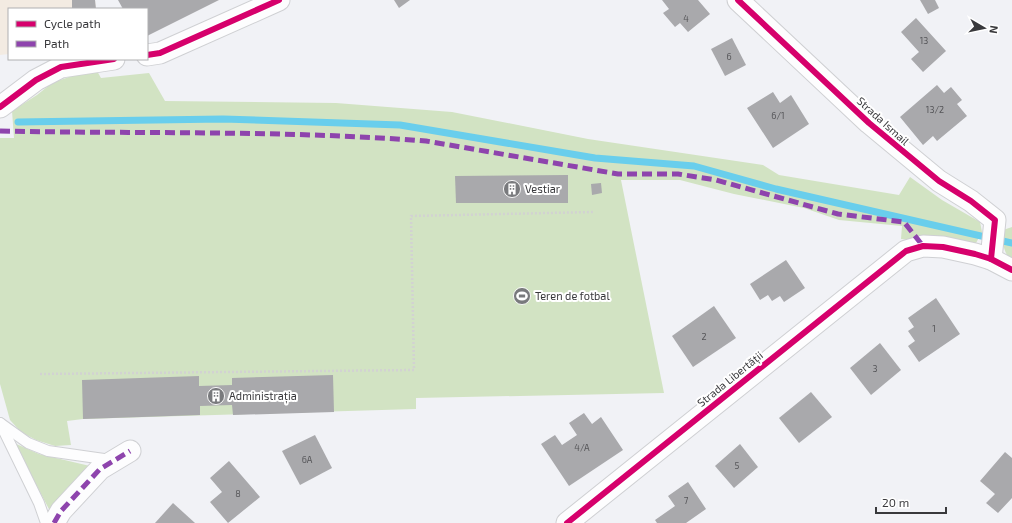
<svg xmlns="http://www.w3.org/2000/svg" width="1012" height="523" font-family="'Exo 2',sans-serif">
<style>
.commercial{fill:#f3ebe2}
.green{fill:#d2e3c3}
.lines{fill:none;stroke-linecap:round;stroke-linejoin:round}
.stream{stroke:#69ceec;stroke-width:7}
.building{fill:#a9a9ac}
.service-casing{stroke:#cfd0d3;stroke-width:12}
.minor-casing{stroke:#cfd0d3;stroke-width:23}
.path{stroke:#d2d2d2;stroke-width:2.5;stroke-dasharray:2 2;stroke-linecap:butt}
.service{stroke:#fdfdfe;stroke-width:10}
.minor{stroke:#fdfdfe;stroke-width:21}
.quiet{stroke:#8e44ad;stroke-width:5;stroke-dasharray:10 5;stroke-linecap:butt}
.cycleway-casing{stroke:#fff;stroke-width:8}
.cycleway{stroke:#d6006c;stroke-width:6}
.labels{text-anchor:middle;stroke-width:4;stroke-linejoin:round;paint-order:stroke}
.number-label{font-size:9px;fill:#555558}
.street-label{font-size:11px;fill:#39393c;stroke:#fff}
.poi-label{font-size:11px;fill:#39393c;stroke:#fff;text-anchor:start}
</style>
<rect width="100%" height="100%" fill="#f1f2f6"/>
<polygon class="commercial" points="0,0 95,0 96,9 9,9 9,54 0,55"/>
<g class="green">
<polygon points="97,71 101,78 149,73 165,101 336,103 452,112 588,139 763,165 779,175 899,195 910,177 942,200 980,222 982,232 976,243 963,245 901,239 902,226 839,220 804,208 734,194 680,180 621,180 664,393 416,398 416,409 83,419 67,421 71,445 55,446 36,440 21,432 10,420 0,384 0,138 14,138 12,111 37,95 52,83 83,72"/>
<path d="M1012,227V260C1002,253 1003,240 1003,230Z"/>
<polygon points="14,443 39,454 90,466 67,488 50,511"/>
</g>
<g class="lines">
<polyline class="stream" points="18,122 223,119 400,125 595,158 694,166 776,189 1012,243"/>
</g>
<g class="building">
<polygon points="72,0 95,0 96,9 72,9"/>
<polygon points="118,0 219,0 147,36 147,9 123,9"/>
<polygon points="394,0 410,0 399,8"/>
<polygon points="662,0 698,0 710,14 688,32 680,23 675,27 663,13 669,9"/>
<polygon points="920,0 935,0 939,8 928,14"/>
<polygon points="916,18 946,51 923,72 911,59 919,52 901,32"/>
<polygon points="732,38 746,65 725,76 711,49"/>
<polygon points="937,85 944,93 951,87 962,100 957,104 967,116 937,141 933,136 923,145 900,117"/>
<polygon points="773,92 780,103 791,95 809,124 773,148 747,108"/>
<polygon points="568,175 568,203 456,203 455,176"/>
<polygon points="601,183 602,193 592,195 591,184"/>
<polygon points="786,260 805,288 784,302 780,296 772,301 768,295 760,300 750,284"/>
<polygon points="936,298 960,334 919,362 908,346 915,341 908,331 914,327 908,318"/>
<polygon points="714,306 736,338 693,367 672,336"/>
<polygon points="880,343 901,370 871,395 850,368"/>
<polygon points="333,375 334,412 233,415 232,405 200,406 200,415 83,419 82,380 199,376 199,386 232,385 232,378"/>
<polygon points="811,392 832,417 799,443 779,418"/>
<polygon points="584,413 592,424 601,417 623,450 569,486 541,444 555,435 562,445 577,435 569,423"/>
<polygon points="315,435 332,468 300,485 282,451"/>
<polygon points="740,444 758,467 734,488 715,466"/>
<polygon points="1005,452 1012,458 1012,498 998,513 986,503 995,494 980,481"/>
<polygon points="229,461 260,497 228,523 210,502 222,492 210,478"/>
<polygon points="688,482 706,509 686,523 657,523 655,520 675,506 668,496"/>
<polygon points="173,503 195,523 155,523"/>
</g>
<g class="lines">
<g class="service-casing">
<g id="service">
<polyline points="0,423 28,443 48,451 111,460"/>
<polyline points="0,423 39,503 46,523"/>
</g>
</g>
<g class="minor-casing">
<g id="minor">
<polyline points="738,0 869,123 939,181 971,201 995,220 991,259"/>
<polyline points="147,55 160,53 279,0"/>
<polyline points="0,107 36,80 61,67 114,59"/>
<polyline points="54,523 61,511 100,469 130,451"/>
<polyline points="567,523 906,251 923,246 943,247 975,254 991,259 1012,270"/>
</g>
</g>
<polyline class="path" points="40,374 414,370 411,216 594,212"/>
<use href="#service" class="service"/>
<use href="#minor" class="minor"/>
<g class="quiet">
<path d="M0,131C142,134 284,130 426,141L618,174H678L716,180L838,214L904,222L923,246"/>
<polyline points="54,523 61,511 100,469 130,451"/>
</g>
<g class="cycleway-casing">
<g id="cycleway">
<polyline points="738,0 869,123 939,181 971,201 995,220 991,259"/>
<polyline points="147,55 160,53 279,0"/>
<polyline points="0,107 36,80 61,67 114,59"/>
<polyline points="567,523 906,251 923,246 943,247 975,254 991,259 1012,270"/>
</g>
</g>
<use href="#cycleway" class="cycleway"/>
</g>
<defs>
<g id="building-disc" transform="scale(0.9)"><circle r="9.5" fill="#797a7d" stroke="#fff"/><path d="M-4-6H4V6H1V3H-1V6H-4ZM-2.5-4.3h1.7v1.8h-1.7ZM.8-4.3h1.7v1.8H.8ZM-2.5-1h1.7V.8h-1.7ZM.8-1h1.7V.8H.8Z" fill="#fff"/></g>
<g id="stadium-disc" transform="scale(0.9)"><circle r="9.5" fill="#797a7d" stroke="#fff"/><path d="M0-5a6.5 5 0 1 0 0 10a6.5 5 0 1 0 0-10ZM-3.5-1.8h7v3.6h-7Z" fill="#fff"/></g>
</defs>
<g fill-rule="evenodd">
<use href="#building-disc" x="512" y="189"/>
<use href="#stadium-disc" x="522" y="296"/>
<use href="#building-disc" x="216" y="396"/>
</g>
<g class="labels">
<g class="number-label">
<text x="686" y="22">4</text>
<text x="924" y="44">13</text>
<text x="729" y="60">6</text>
<text x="935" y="113">13/2</text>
<text x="778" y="119">6/1</text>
<text x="934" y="332">1</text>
<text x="704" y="340">2</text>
<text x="875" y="372">3</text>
<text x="582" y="451">4/A</text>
<text x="307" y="463">6A</text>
<text x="737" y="469">5</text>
<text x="238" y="497">8</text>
<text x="686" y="504">7</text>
</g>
<g class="street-label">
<text transform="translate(883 121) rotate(42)" y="4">Strada Ismail</text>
<text transform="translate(730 379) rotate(-39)" y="4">Strada Libertății</text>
</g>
<g class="poi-label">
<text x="525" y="193">Vestiar</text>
<text x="535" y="300">Teren de fotbal</text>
<text x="229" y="400">Administrația</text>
</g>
</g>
<rect x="8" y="8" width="140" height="52" fill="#ffffff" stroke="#b0b0b1"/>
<rect x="16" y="21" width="20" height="6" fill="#d6006c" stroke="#b0b0b1"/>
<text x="44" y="28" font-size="12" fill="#39393c">Cycle path</text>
<rect x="16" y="41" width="20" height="6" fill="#8e44ad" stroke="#b0b0b1"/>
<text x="44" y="48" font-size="12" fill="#39393c">Path</text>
<g transform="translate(984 28) rotate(99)" stroke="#ffffff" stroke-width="3" paint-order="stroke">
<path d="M0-3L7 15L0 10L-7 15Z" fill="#39393c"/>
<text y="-6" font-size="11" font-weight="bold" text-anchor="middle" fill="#39393c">N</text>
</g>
<path d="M876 507v6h70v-6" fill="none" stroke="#39393c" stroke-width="2"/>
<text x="882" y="507" font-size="12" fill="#39393c" stroke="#ffffff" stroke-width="3" paint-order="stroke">20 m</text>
</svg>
